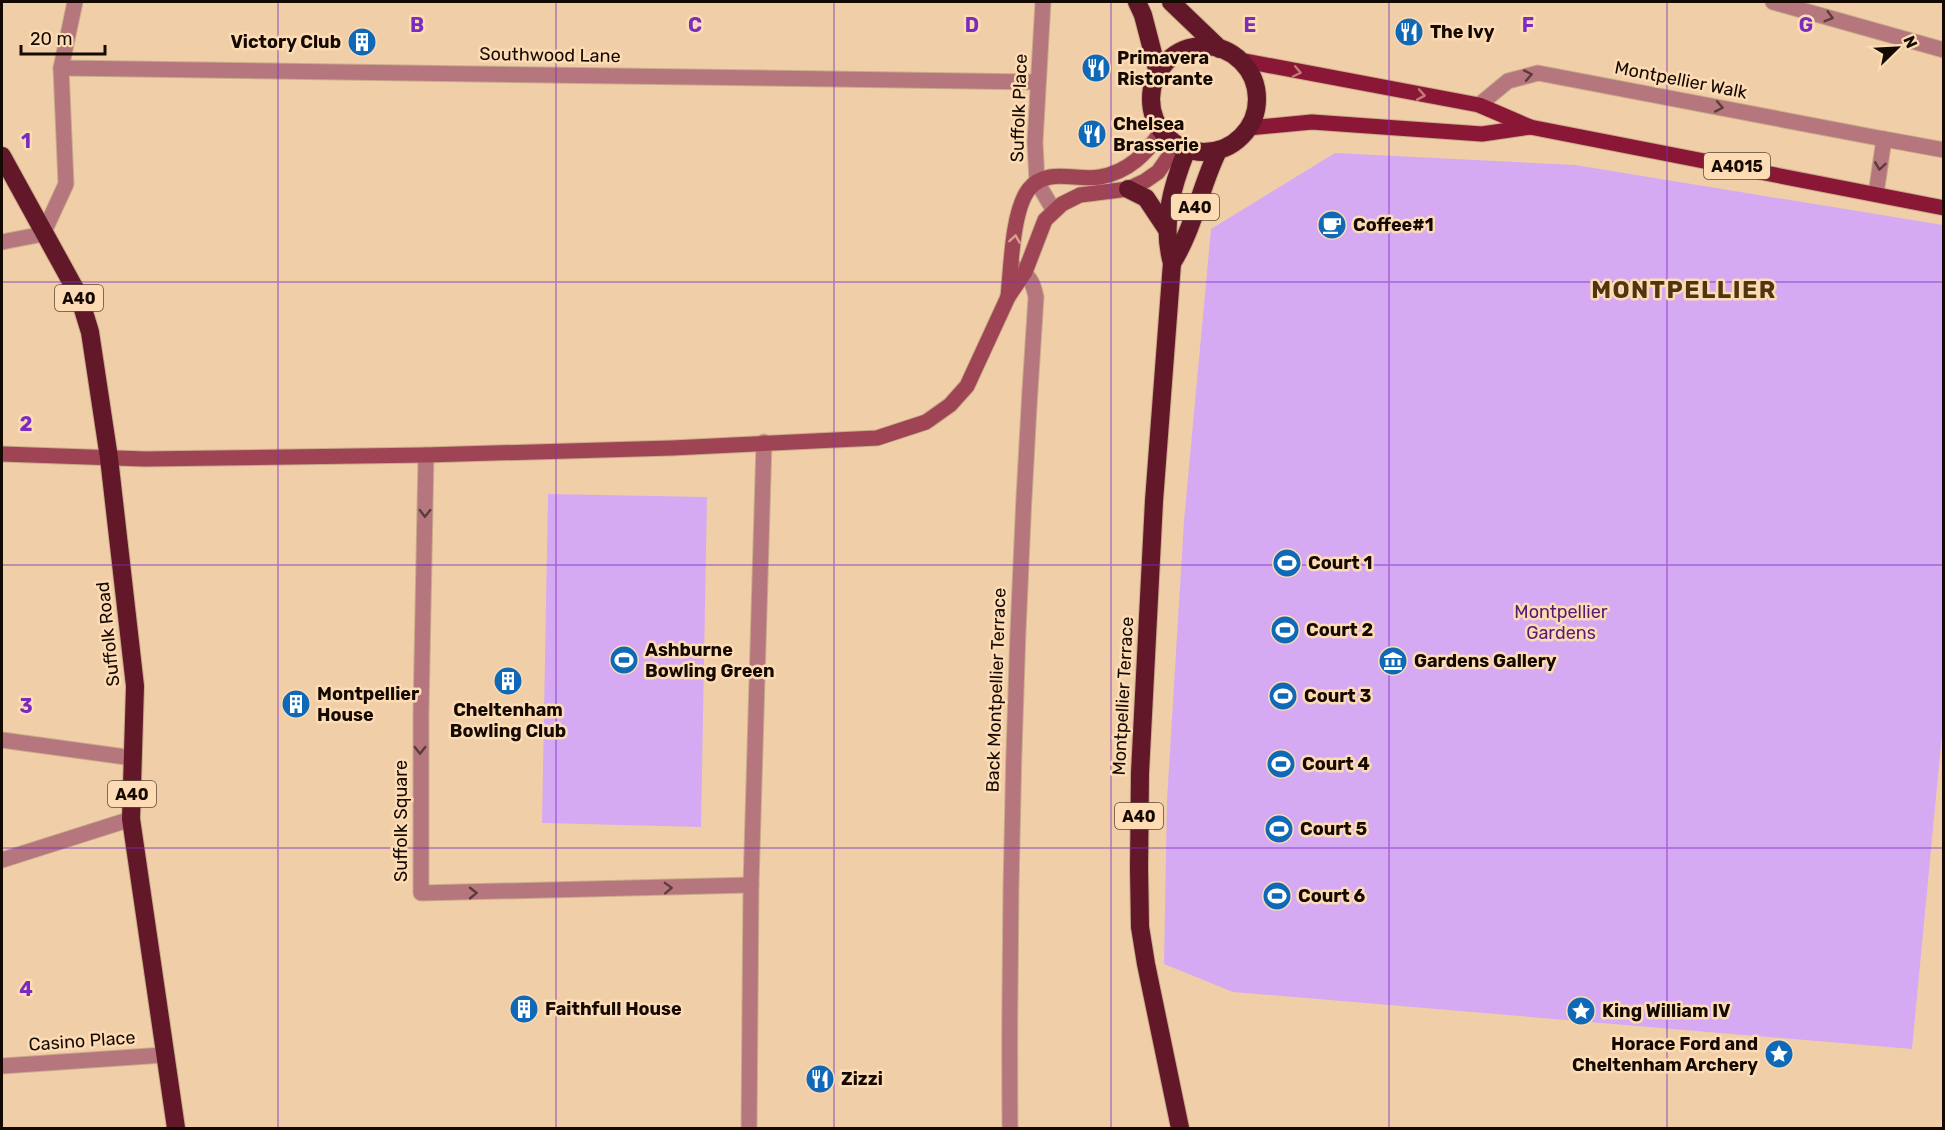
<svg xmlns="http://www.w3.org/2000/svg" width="1945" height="1130" font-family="Rubik,sans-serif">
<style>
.green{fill:#d5aaf2}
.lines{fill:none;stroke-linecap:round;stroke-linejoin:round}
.street-casing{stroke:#c9ac8a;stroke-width:17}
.secondary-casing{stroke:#c9ac8a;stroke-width:17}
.primary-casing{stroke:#c9ac8a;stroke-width:17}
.highway-casing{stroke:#c9ac8a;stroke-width:20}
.street{stroke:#b5767e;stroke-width:15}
.secondary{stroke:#9e4454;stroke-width:15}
.primary{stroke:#8b1737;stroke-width:15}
.highway{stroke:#63182a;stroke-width:18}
.oneway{stroke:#5d3b39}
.oneway2{stroke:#c47a76}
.oneway3{stroke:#d79f8e}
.grid{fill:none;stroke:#7b2cbf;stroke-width:1.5;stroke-opacity:0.55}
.labels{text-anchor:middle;stroke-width:5;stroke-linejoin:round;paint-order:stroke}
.shield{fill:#fddcb5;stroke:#5b4937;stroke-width:1.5}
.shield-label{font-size:16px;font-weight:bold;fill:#150a01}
.poi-label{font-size:18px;font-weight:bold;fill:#150a01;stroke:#fddcb5;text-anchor:start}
.street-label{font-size:18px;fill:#150a01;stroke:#fddcb5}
.park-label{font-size:18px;fill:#561b74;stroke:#fddcb5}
.district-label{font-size:24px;font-weight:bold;letter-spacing:1.5px;fill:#503511;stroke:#fddcb5}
.grid-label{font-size:20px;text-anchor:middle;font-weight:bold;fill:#7b2cbf;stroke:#fddcb5;stroke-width:5;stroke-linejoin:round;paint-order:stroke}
</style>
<rect width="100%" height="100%" fill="#f0cfa8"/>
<g class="green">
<polygon points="1335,153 1575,165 1943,225 1944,713 1912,1049 1233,992 1164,964 1167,800 1184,521 1211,229"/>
<polygon points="548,494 707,497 701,827 542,823"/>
</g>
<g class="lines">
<g class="street-casing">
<g id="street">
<polyline points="1043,2 1035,142 1037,182 1054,211"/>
<polyline points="1773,2 1944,50"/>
<polyline points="61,68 1038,82"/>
<polyline points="1479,105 1508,81 1538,73 1884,139 1876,194"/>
<polyline points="1884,139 1944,150"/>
<polyline points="2,242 43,234 66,184 61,68 75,2"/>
<polyline points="426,455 421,712 421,893 751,885"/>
<polyline points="2,740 133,758"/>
<polyline points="2,860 131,819"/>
<polyline points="2,1066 164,1055"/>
<polyline points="749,1128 751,885 764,442"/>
<path d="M1010,1128C1008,851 1017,574 1036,297C1033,282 1029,274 1014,267"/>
</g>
</g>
<g class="secondary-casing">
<g id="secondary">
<path d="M1008,297C1011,269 1012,210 1029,189C1047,167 1076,181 1100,177C1128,172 1146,154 1161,132"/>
<polyline points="2,454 145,459 426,455 672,448 877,438 926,422 950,405 967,386 1008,297 1025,272 1045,220 1062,204 1080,195 1128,189 1145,181 1158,172 1177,145"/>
</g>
</g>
<g class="primary-casing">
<g id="primary">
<polyline points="1240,60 1479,105 1530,127 1944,208"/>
<polyline points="1248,128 1312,122 1482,134 1530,127"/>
</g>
</g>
<g class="highway-casing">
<g id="highway">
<polyline points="1137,2 1143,15 1158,73"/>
<polyline points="1171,2 1220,49"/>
<circle cx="1204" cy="99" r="53"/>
<polyline points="2,156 79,296 90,332 109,458 135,686 131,819 176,1128"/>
<polyline points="1128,189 1146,198 1166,228"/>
<path d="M1172,263C1194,229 1200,187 1218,151"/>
<path d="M1180,1128L1146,964L1140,927L1139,868L1140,773L1154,501L1172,263C1161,224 1172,186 1187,149"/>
</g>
</g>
<use href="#street" class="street"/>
<use href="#secondary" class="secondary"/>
<use href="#primary" class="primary"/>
<use href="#highway" class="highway"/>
</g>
<defs><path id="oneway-chevron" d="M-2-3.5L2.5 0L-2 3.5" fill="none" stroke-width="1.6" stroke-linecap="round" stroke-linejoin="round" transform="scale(1.5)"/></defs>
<g class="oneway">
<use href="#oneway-chevron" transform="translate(1829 17) rotate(16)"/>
<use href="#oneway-chevron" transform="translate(1528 75) rotate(-11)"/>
<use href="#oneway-chevron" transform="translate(1719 107) rotate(11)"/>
<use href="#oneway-chevron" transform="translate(1880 166) rotate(98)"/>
<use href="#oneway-chevron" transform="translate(425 513) rotate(91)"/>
<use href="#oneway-chevron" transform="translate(420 750) rotate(90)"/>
<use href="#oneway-chevron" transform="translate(668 888) rotate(-2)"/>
<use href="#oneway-chevron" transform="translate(473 893) rotate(-1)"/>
</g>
<g class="oneway2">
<use href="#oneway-chevron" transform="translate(1297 72) rotate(12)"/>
<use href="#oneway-chevron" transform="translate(1421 95) rotate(10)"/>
</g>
<use class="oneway3" href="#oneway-chevron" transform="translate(1015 239) rotate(-81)"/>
<path class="grid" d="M278,2V1128M556,2V1128M834,2V1128M1111,2V1128M1389,2V1128M1667,2V1128M2,282H1944M2,565H1944M2,848H1944"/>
<defs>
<g id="restaurant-disc" transform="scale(1.5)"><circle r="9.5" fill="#1069b7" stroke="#fddcb5"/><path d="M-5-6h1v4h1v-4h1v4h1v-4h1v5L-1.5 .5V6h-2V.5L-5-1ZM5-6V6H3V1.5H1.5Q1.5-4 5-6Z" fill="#fff"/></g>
<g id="building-disc" transform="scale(1.5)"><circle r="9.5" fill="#1069b7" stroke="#fddcb5"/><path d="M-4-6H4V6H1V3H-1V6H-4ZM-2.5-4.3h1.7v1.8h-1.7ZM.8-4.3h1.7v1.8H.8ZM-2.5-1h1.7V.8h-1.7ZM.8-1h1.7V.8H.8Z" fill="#fff"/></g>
<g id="cafe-disc" transform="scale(1.5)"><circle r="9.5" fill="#1069b7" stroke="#fddcb5"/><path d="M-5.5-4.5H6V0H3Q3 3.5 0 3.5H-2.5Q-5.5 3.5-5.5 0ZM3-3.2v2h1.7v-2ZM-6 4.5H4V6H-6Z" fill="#fff"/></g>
<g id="stadium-disc" transform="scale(1.5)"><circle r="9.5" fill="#1069b7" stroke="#fddcb5"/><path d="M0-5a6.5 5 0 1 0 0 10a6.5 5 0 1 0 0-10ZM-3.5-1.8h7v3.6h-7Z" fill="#fff"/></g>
<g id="museum-disc" transform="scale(1.5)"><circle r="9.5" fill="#1069b7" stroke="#fddcb5"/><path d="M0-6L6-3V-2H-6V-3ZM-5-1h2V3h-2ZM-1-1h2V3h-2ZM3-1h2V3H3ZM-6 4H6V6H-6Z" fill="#fff"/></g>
<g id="sight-disc" transform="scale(1.5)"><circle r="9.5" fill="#1069b7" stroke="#fddcb5"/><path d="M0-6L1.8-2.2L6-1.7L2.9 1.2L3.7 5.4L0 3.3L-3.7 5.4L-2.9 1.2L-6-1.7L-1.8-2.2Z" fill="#fff"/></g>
</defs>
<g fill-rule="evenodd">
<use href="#restaurant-disc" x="1409" y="32"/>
<use href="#building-disc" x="362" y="42"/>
<use href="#restaurant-disc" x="1096" y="68"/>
<use href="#restaurant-disc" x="1092" y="134"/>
<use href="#cafe-disc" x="1332" y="225"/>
<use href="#stadium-disc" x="1287" y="563"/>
<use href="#stadium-disc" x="1285" y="630"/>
<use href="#stadium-disc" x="624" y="660"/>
<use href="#museum-disc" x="1393" y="661"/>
<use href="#building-disc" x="508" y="681"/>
<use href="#stadium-disc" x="1283" y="696"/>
<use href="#building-disc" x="296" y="704"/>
<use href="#stadium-disc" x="1281" y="764"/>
<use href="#stadium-disc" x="1279" y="829"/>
<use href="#stadium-disc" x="1277" y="896"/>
<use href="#building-disc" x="524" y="1009"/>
<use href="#sight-disc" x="1581" y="1011"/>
<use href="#sight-disc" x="1779" y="1054"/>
<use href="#restaurant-disc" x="820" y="1079"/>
</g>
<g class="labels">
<g class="shield">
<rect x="1704" y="153" width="66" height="26" rx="4.5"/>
<rect x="1171" y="194" width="48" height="26" rx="4.5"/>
<rect x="55" y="285" width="48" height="26" rx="4.5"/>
<rect x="108" y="781" width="48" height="26" rx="4.5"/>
<rect x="1115" y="803" width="48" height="26" rx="4.5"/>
</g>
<g class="shield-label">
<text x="1737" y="172">A4015</text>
<text x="1195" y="213">A40</text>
<text x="79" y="304">A40</text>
<text x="132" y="800">A40</text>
<text x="1139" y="822">A40</text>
</g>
<g class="poi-label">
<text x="1430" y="38">The Ivy</text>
<text x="341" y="48" text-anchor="end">Victory Club</text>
<text x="1117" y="64">Primavera<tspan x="1117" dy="21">Ristorante</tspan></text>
<text x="1113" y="130">Chelsea<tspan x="1113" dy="21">Brasserie</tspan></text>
<text x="1353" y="231">Coffee#1</text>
<text x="1308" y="569">Court 1</text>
<text x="1306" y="636">Court 2</text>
<text x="645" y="656">Ashburne<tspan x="645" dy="21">Bowling Green</tspan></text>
<text x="1414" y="667">Gardens Gallery</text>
<text x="317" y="700">Montpellier<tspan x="317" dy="21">House</tspan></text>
<text x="1304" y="702">Court 3</text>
<text x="508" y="716" text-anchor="middle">Cheltenham<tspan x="508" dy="21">Bowling Club</tspan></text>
<text x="1302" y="770">Court 4</text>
<text x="1300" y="835">Court 5</text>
<text x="1298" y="902">Court 6</text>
<text x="545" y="1015">Faithfull House</text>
<text x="1602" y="1017">King William IV</text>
<text x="1758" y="1050" text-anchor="end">Horace Ford and<tspan x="1758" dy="21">Cheltenham Archery</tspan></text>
<text x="841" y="1085">Zizzi</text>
</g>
<g class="street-label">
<text transform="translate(550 55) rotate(1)" y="6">Southwood Lane</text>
<text transform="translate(1681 80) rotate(11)" y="6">Montpellier Walk</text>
<text transform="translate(1019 108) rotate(-88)" y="6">Suffolk Place</text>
<text transform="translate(108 634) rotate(-96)" y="6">Suffolk Road</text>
<text transform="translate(996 690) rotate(-88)" y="6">Back Montpellier Terrace</text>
<text transform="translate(1123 696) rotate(-87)" y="6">Montpellier Terrace</text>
<text transform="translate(401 821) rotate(-90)" y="6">Suffolk Square</text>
<text transform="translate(82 1041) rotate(-4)" y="6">Casino Place</text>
</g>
<g class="park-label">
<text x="1561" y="618">Montpellier<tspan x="1561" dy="21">Gardens</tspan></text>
</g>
<g class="district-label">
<text x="1684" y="298">MONTPELLIER</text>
</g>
</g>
<g class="grid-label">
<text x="417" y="32">B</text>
<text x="695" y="32">C</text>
<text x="972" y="32">D</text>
<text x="1250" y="32">E</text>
<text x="1528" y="32">F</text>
<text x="1806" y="32">G</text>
<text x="26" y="148">1</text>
<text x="26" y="431">2</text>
<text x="26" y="713">3</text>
<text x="26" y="996">4</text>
</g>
<rect width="1945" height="1130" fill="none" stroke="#150a01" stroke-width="6"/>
<g transform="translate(1897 48) rotate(66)" stroke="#fddcb5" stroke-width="4.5" paint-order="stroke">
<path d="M0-4.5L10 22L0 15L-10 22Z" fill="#150a01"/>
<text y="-9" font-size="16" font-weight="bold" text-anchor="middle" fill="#150a01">N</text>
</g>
<path d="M21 45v9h84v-9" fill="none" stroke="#150a01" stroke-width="3"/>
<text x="30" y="45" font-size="18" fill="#150a01" stroke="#fddcb5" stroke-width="4.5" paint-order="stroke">20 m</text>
</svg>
